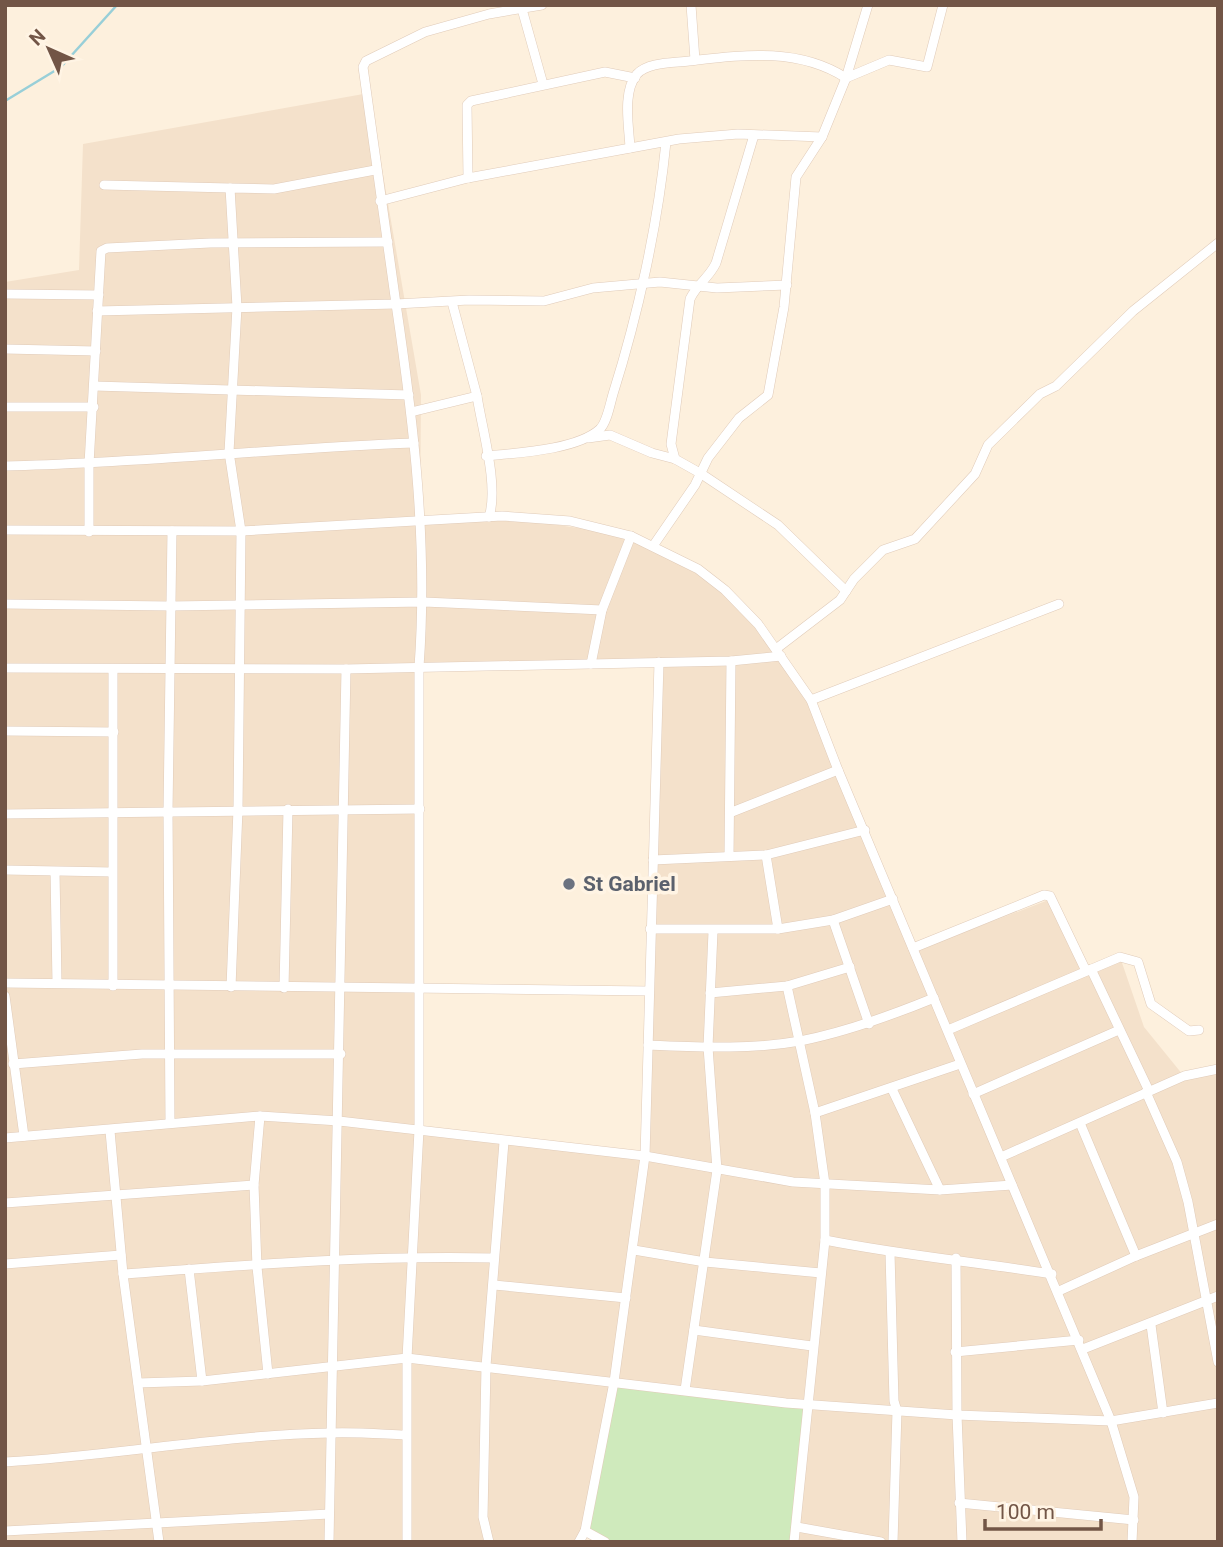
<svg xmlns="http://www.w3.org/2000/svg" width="1223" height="1547" font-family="Roboto,sans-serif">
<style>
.residential{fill:#f4e1cb;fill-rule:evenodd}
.green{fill:#cfeabc}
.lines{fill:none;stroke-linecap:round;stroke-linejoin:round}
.stream{stroke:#98cfd8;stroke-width:2.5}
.minor-casing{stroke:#e0cbb9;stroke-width:10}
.minor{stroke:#fff;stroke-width:9}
.worship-dot{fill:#6b7280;stroke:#fff4e4;stroke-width:2.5}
.labels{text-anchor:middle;stroke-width:7;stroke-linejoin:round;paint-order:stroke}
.worship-label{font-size:21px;font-weight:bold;fill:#5b616d;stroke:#fff4e4;text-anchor:start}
</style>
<rect width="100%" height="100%" fill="#fdf0dd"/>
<path class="residential" d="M369,93L421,395L420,520L505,517L631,536L673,553L725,590L774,645L810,701L915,951L1051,899L1086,969L1120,957L1144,1027L1183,1075L1218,1072V1542H794L616,1382L581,1542H5V282L79,270L83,144ZM664,659L645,1152L415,1132L422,666Z"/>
<polygon class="green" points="616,1382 807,1404 794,1542 606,1542 586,1531"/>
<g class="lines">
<polyline class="stream" points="5,101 61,67 117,5"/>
<g class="minor-casing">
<g id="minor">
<polyline points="691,5 695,60"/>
<polyline points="522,9 543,84"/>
<polyline points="846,78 889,60 927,67 943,5"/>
<path d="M630,148C629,126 622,92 637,74C648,62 673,63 689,61C742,55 798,47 846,78"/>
<polyline points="468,178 467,105 471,101 605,72 635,78"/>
<polyline points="104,185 230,188"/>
<polyline points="380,201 468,178 679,139 738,134 822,137"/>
<polyline points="5,294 99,295"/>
<polyline points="452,302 477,396"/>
<polyline points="97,311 396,304 363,67 366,61 425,32 489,14 542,5"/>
<polyline points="5,349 96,351"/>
<polyline points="94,386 409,395"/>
<polyline points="5,407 94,407"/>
<path d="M411,412L477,396C482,429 499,486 489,517"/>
<polyline points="588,438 610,435 652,453 675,459 700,473 778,525 846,591"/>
<path d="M486,456C517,453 577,450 600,429C607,422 610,404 613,394C638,315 658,224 666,142"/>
<path d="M675,459L671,444L690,299C697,284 709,278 716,263L754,135"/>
<path d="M5,466C142,463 277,448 414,443"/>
<polyline points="5,530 241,531 502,516 570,521 631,536 698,569 725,590 758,624 811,700 838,770 1111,1421 1134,1497 1132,1542"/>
<polyline points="89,532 89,464 101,251 107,248 210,243 388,242"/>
<polyline points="653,546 695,485 708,458 739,418 768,395 784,307 796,177 822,137 846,78 868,5"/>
<polyline points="5,604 170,606 424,602 602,610"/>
<polyline points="776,649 840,600 854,579 883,550 915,539 975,474 988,445 1040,394 1056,386 1133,311 1218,243"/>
<polyline points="591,664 602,610 631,536"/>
<polyline points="5,668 346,669 731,661 781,656"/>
<polyline points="113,670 113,986"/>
<polyline points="811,700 1059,604"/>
<polyline points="5,731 114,732"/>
<polyline points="732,812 838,770"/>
<polyline points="5,814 420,809"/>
<polyline points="766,855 778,929"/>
<polyline points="729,856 731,661"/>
<polyline points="653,860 766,855 865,830"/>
<polyline points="5,870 112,872"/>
<polyline points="55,872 57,983"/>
<polyline points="833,920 869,1024"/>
<polyline points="650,929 778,929 833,920 893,899"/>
<polyline points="913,948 1044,895 1050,896 1086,971"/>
<polyline points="1091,969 1149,1091"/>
<polyline points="5,983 649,991"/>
<polyline points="787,986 815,1113 825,1184 825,1240 794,1542"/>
<polyline points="231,987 238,809 241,531 229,452 237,307 230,188 274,189 375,170"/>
<polyline points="284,988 288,809"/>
<polyline points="710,993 787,986 850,967"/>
<polyline points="5,996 24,1136"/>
<polyline points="948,1030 1120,957 1138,962 1151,1004 1189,1031 1199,1030"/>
<path d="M648,1045C699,1047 750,1050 800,1041C846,1032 890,1016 934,998"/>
<polyline points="13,1064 142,1054 341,1054"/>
<polyline points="892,1089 940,1190"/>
<polyline points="1146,1092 1177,1162 1188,1202 1218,1362"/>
<polyline points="973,1094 1119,1030"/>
<polyline points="815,1113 960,1064"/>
<polyline points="260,1116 254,1185 257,1267 268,1374"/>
<polyline points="170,1123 168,811 172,531"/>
<polyline points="1080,1123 1136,1256"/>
<polyline points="110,1131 123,1274 159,1542"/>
<polyline points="5,1138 260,1116 339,1121 645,1156 793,1182 940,1190 1012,1185"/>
<polyline points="1001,1157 1184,1076 1218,1069"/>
<polyline points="5,1203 254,1185"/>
<path d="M825,1240C900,1255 976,1262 1052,1274"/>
<polyline points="634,1250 705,1262 821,1273"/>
<polyline points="890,1253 894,1401 897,1411 893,1542"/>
<polyline points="956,1258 957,1415 962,1542"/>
<polyline points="5,1264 121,1255"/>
<polyline points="189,1269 202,1381"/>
<path d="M123,1274C247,1265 370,1255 494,1258"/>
<polyline points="494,1285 626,1298"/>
<polyline points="1059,1291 1136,1256 1218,1224"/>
<polyline points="1151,1325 1163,1413"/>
<polyline points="694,1330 812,1346"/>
<polyline points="1083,1349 1218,1296"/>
<polyline points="955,1352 1079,1340"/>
<polyline points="138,1383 202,1381 407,1358 786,1403 957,1415 1111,1421 1218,1403"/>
<polyline points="685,1390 717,1170 708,1047 713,932"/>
<path d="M5,1462C114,1456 222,1435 330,1433C355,1432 380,1434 405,1435"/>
<polyline points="959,1503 1134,1520"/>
<polyline points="797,1527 881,1542"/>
<polyline points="5,1531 329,1514"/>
<polyline points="585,1531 605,1542"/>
<polyline points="329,1542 346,669"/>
<path d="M407,1542V1358L419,1130V667C428,545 414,425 396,304L469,300L544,301L593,288L660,282L717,288L787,285"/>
<polyline points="489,1542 483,1517 486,1366 504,1142"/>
<polyline points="579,1542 585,1531 614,1382 645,1156 659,662"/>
</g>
</g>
<use href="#minor" class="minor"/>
</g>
<circle class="worship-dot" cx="569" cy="884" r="7"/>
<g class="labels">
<g class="worship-label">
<text x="583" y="891">St Gabriel</text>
</g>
</g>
<rect width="1223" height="1547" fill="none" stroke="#725546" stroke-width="14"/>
<g transform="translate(49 49) rotate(315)" stroke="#fff4e4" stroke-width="5" paint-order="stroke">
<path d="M0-5L12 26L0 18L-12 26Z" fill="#725546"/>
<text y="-10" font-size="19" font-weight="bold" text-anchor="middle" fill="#725546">N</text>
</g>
<path d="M985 1519v10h116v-10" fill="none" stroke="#725546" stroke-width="3.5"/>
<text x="996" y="1519" font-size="21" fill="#725546" stroke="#fff4e4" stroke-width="5" paint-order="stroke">100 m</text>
</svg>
